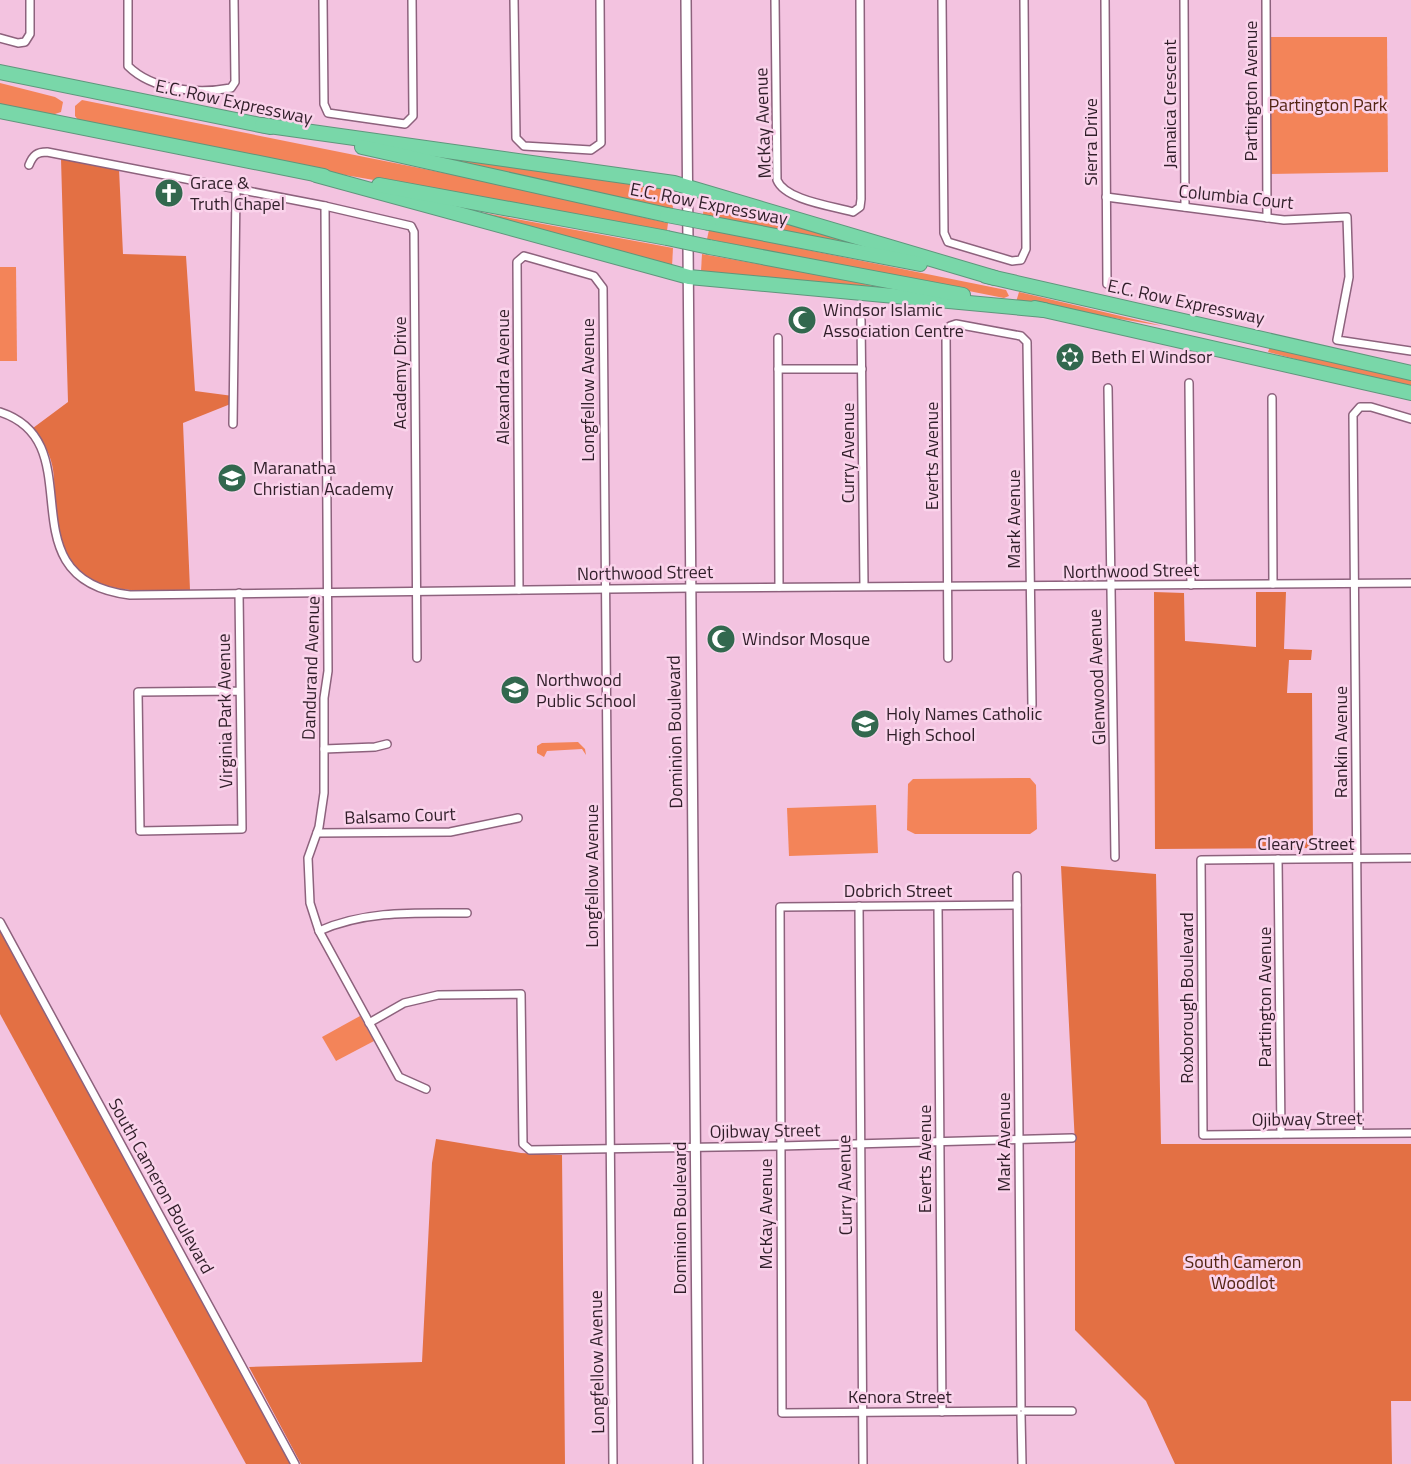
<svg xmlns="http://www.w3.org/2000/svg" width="1411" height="1464" font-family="'Titillium Web',sans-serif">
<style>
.green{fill:#f38459}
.forest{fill:#e37044}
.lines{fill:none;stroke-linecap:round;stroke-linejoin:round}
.minor-casing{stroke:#8d627d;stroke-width:10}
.tertiary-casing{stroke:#8d627d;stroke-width:12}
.motorway-casing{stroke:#5f967c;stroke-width:16}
.minor{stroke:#fff;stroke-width:7}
.tertiary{stroke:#fff;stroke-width:9}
.motorway{stroke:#79d7a9;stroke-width:14}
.motorway-bridge-casing{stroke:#5f967c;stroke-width:16;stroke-linecap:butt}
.motorway-bridge{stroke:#79d7a9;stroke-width:14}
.labels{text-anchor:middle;stroke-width:5;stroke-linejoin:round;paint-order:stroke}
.street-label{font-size:18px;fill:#301e29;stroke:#fad3eb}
.park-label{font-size:18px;fill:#532513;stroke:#fad3eb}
.poi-label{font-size:18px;fill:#301e29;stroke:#fad3eb;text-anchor:start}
</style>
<rect width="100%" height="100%" fill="#f3c3e0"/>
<g class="green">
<polygon points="1269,37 1387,37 1388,172 1270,174"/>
<polygon points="0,83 55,97 63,102 61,112 52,115 0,105"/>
<polygon points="82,100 479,180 668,223 667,231 345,175 79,121 75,116 75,106"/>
<polygon points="438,154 672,190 673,209 439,157"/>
<polygon points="704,197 885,249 885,253 703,215"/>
<polygon points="452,207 673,248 672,267"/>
<polygon points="709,230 1006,290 1009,296 1004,298 707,239"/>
<polygon points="702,254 838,278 891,290 705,272 701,271"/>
<polygon points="0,267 16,267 17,361 0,361"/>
<polygon points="1019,292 1163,326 1016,302"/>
<polygon points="1270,347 1411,380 1411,389 1268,352"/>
<polygon points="578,742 585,749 586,755 582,749 547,751 544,757 537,753 537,746 542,743"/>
<polygon points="1030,778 1036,785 1037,829 1030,834 915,834 907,830 908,784 913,779"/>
<polygon points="876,805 878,853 789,856 787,808"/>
<polygon points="360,1016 374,1041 336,1061 322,1037"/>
</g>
<g class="forest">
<path d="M61,159L119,169L123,254L186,256L195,391L233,396V403L183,423L190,590C132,592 69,598 56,524C52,501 58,477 49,455C46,446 38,437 33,428L68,402Z"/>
<polygon points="1154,592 1184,593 1185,641 1256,647 1256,592 1286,592 1284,649 1312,650 1311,660 1289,660 1287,693 1312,693 1313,848 1155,849"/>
<polygon points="1061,866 1156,874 1161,1144 1411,1144 1411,1401 1391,1401 1392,1464 1175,1464 1146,1401 1075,1330 1075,1144"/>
<polygon points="0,930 291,1464 246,1464 0,1014"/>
<polygon points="436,1139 521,1153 562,1155 565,1464 301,1464 249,1367 422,1362 432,1163"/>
</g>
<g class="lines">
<g class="minor-casing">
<g id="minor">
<path d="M128,0V66C153,91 199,94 231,88L235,82L234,0"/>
<polyline points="323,0 324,104 328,113 405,124 413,116 412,0"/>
<polyline points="514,0 516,138 524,146 591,150 601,143 600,0"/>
<path d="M775,0L777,180C785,200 832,206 853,212L860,207L861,199L860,0"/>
<polyline points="942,0 944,233 948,242 1012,261 1021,260 1026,249 1024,0"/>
<polyline points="1105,0 1107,284"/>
<polyline points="1184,0 1185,207"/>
<polyline points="1266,0 1267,218"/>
<polyline points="0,38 18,43 25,42 30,34 30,0"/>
<path d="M29,165C33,155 37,152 47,152L325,206L411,226L414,232L417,658"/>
<polyline points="1106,197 1284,220 1347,217 1349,277 1337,340 1411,351"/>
<polyline points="325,206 328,671 324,698 324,793 319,827 308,858 310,903 319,931 399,1077 426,1089"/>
<polyline points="861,320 864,586"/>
<polyline points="778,338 779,587"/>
<polyline points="778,369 862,369"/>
<polyline points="1189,383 1191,585"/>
<polyline points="1108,388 1115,857"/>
<polyline points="1272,398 1273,584"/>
<path d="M0,412C96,443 0,579 130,595L691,588L1411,583"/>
<polyline points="233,424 236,189"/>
<polyline points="519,590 517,262 524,256 594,276 603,288 613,1464"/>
<polyline points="239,593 242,829 140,831 138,692 240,691"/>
<polyline points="948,658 946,334 950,326 956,324 1021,336 1027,342 1032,705"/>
<polyline points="324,749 375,747 387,744"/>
<polyline points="317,833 450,832 518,818"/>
<polyline points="1411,858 1201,860 1203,1135 1411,1133"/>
<polyline points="1278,859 1281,1134"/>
<polyline points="1017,876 1021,1407"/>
<polyline points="1017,905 780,907 782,1413 1017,1411"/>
<polyline points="859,906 863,1464"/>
<polyline points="938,906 942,1412"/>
<polyline points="0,922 295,1464"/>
<path d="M319,931C366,910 417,913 467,913"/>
<polyline points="369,1023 404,1003 438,995 521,994 523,1144 530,1150 781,1146 1072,1138"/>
<polyline points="1359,1133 1353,415 1360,407 1371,407 1411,419"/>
<polyline points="1025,1411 1072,1411"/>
<polyline points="1021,1415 1022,1464"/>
</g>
</g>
<g class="tertiary-casing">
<polyline id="tertiary" points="686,0 698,1464"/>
</g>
<g class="motorway-casing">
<g id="motorway">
<polyline points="0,72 270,127"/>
<polyline points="0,111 324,176"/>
<polyline points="262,125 674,183 995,278"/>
<polyline points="362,147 667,215"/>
<polyline points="316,175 689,277 1044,310"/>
<polyline points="379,185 667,238"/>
<polyline points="709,223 920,264"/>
<polyline points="709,247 963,295"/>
<polyline points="986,276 1411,373"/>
<polyline points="1035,308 1411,393"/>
</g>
</g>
<use href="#minor" class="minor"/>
<use href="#tertiary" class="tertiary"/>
<use href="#motorway" class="motorway"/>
<g class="motorway-bridge-casing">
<g id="motorway-bridge">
<polyline points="667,215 709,223"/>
<polyline points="667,238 709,247"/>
</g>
</g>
<use href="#motorway-bridge" class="motorway-bridge"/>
</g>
<defs>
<g id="church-disc" transform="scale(1.5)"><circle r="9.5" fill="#32684e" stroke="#fad3eb"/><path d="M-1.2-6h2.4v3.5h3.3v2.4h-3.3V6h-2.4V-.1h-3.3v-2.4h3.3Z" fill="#fff"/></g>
<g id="mosque-disc" transform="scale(1.5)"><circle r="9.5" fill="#32684e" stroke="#fad3eb"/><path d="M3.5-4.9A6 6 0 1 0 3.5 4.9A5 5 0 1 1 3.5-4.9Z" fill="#fff"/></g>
<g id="synagogue-disc" transform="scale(1.5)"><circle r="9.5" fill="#32684e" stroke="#fad3eb"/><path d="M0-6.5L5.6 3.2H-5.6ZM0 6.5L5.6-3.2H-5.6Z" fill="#fff"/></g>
<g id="school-disc" transform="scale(1.5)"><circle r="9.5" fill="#32684e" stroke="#fad3eb"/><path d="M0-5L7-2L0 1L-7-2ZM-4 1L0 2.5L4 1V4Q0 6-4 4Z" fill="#fff"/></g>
</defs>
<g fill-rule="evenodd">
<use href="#church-disc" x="169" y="193"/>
<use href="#mosque-disc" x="802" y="320"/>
<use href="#synagogue-disc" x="1070" y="357"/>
<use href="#school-disc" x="232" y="478"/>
<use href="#mosque-disc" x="721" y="639"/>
<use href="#school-disc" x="515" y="690"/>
<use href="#school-disc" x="865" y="724"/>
</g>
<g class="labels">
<g class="street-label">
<text transform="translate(1251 91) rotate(-90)" y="6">Partington Avenue</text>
<text transform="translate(234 102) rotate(12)" y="6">E.C. Row Expressway</text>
<text transform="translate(1170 104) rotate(-90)" y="6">Jamaica Crescent</text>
<text transform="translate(763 123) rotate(-92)" y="6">McKay Avenue</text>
<text transform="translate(1091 142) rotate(-90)" y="6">Sierra Drive</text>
<text transform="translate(1236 197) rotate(6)" y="6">Columbia Court</text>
<text transform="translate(709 204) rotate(11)" y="6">E.C. Row Expressway</text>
<text transform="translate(1186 302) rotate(12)" y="6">E.C. Row Expressway</text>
<text transform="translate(400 373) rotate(-90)" y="6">Academy Drive</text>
<text transform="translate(503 377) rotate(-90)" y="6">Alexandra Avenue</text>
<text transform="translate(588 390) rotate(-90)" y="6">Longfellow Avenue</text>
<text transform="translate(848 453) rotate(-90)" y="6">Curry Avenue</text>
<text transform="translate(932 456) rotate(-90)" y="6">Everts Avenue</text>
<text transform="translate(1014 519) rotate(-90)" y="6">Mark Avenue</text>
<text transform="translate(1131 571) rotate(-1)" y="6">Northwood Street</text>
<text transform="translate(645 573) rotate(-1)" y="6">Northwood Street</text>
<text transform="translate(311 668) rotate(-88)" y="6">Dandurand Avenue</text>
<text transform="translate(1097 677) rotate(-92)" y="6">Glenwood Avenue</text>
<text transform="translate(225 711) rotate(-91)" y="6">Virginia Park Avenue</text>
<text transform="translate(675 732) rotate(-91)" y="6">Dominion Boulevard</text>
<text transform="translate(1341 742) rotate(-90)" y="6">Rankin Avenue</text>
<text transform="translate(400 816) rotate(-2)" y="6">Balsamo Court</text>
<text x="1306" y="850">Cleary Street</text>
<text transform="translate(592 876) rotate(-90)" y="6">Longfellow Avenue</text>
<text x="898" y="897">Dobrich Street</text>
<text transform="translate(1265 997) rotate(-90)" y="6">Partington Avenue</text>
<text transform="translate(1187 998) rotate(-90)" y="6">Roxborough Boulevard</text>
<text transform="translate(1307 1119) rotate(-1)" y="6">Ojibway Street</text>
<text transform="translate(765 1131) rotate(-1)" y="6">Ojibway Street</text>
<text transform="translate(1004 1142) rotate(-90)" y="6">Mark Avenue</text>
<text transform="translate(925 1159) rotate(-90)" y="6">Everts Avenue</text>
<text transform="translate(845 1185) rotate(-91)" y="6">Curry Avenue</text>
<text transform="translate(161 1186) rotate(61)" y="6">South Cameron Boulevard</text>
<text transform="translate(766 1214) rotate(-90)" y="6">McKay Avenue</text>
<text transform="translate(680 1218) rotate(-90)" y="6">Dominion Boulevard</text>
<text transform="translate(597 1362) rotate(-91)" y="6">Longfellow Avenue</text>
<text x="900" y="1403">Kenora Street</text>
</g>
<g class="park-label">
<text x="1328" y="111">Partington Park</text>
<text x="1243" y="1268">South Cameron<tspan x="1243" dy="21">Woodlot</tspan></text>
</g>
<g class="poi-label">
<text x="190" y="189">Grace &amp;<tspan x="190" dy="21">Truth Chapel</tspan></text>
<text x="823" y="316">Windsor Islamic<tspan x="823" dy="21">Association Centre</tspan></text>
<text x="1091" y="363">Beth El Windsor</text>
<text x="253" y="474">Maranatha<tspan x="253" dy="21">Christian Academy</tspan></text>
<text x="742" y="645">Windsor Mosque</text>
<text x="536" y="686">Northwood<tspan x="536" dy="21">Public School</tspan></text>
<text x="886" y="720">Holy Names Catholic<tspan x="886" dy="21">High School</tspan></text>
</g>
</g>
</svg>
